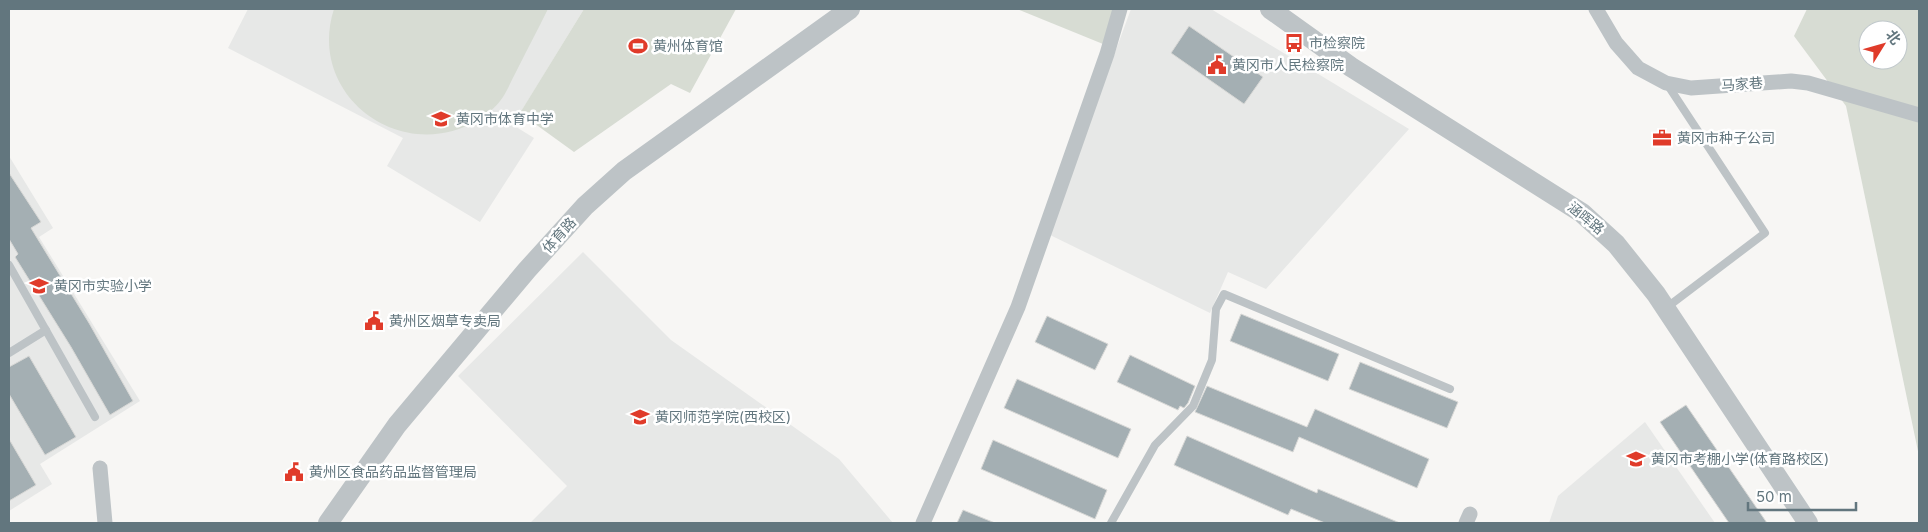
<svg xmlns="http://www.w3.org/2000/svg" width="1928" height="532" font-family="Inter,'Noto Sans SC',sans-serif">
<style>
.built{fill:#e7e8e7}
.green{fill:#d7dcd3;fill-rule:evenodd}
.building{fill:#a4afb3;stroke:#d8d8d6}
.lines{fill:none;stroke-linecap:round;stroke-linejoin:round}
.service{stroke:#bdc3c6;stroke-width:8}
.minor{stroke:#bdc3c6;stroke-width:15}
.tertiary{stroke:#bdc3c6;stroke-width:20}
.labels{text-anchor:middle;stroke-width:5;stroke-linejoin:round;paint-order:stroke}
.poi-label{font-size:14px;fill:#62767e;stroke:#fff;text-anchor:start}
.street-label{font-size:14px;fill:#62767e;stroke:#fff}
</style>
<rect width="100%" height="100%" fill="#f7f6f4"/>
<g class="built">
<polygon points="248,9 584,9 513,125 534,138 480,222 387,166 403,138 228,48"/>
<polygon points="1131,9 1211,9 1409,129 1266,289 1228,272 1210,313 1048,234"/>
<polygon points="9,156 53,228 39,237 140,401 40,464 52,484 9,511"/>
<polygon points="583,252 671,340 839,459 893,523 530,523 567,486 458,376"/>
<polygon points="1645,422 1715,523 1549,523 1558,496"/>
</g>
<g class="green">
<path d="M334,9H548C538,29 527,50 517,70C512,79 508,89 503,97C498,105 486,116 478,120C401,166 306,95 334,9Z"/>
<polygon points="584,9 736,9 690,93 671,84 574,152 520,113"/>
<polygon points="1017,9 1114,9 1103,44"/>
<path d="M1807,9H1919V456L1846,106L1794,36ZM1868,30H1898V60H1868Z"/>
</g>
<g class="building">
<polygon points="1189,26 1263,77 1244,104 1171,53"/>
<polygon points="9,173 41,222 31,228 89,323 133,401 110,415 71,347 15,257 18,254 9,239"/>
<polygon points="1241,314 1339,354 1328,381 1230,341"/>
<polygon points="1047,316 1108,344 1095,370 1035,342"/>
<polygon points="1130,355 1195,386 1188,403 1184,408 1180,406 1178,410 1117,382"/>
<polygon points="29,356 76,437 45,455 9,394 9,367"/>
<polygon points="1360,362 1458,402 1447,428 1349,389"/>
<polygon points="1017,379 1131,429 1118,458 1004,408"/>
<polygon points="1207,386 1307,427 1315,409 1429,459 1417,488 1299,437 1293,452 1195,412"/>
<polygon points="1686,405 1767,523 1729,523 1660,422"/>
<polygon points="1187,436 1317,493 1318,489 1400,523 1325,523 1291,509 1288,515 1174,465"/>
<polygon points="9,439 36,485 9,501"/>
<polygon points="993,440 1107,490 1095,519 981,469"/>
<polygon points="963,510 995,523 957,523"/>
</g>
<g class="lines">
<g class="service">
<polyline points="9,265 95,417"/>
<polyline points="1666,308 1765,233 1667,84"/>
<polyline points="9,353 46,330"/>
<polyline points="1111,523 1155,445 1193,406 1212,360 1216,309 1224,294 1450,389"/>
</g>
<g class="minor">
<polyline points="1596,9 1616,43 1638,68 1666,83 1691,88 1791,81 1808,83 1919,115"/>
<polyline points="100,468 105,523"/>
<polyline points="923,523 1018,307 1107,54 1120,9"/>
<polyline points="1466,523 1470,514"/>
</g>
<g class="tertiary">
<polyline points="1270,9 1351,67 1582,213 1616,244 1656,294 1808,523"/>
<polyline points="328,523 397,425 527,270 585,206 624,171 850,9"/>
</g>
</g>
<defs>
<g id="bus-bare" transform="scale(1.5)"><path d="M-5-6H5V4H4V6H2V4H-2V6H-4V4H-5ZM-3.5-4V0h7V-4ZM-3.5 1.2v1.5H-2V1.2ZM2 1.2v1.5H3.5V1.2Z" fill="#e03b2a" stroke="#fff" stroke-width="2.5" paint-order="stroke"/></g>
<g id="stadium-bare" transform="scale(1.5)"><path d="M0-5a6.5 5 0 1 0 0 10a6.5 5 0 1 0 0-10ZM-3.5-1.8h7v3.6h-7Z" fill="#e03b2a" stroke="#fff" stroke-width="2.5" paint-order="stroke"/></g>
<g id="civic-bare" transform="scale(1.5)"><path d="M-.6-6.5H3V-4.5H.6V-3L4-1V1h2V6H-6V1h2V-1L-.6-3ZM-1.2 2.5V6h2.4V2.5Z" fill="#e03b2a" stroke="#fff" stroke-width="2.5" paint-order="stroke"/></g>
<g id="school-bare" transform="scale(1.5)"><path d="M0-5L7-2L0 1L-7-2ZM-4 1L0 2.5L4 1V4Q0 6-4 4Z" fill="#e03b2a" stroke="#fff" stroke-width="2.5" paint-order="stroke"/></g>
<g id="office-bare" transform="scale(1.5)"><path d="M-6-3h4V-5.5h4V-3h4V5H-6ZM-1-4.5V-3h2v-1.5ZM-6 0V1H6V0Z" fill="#e03b2a" stroke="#fff" stroke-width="2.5" paint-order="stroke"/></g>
<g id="university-bare" transform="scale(1.5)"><path d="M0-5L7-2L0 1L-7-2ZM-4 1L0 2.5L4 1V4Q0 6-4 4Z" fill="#e03b2a" stroke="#fff" stroke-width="2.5" paint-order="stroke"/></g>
</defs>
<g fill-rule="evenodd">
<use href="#bus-bare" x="1294" y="43"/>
<use href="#stadium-bare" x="638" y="46"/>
<use href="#civic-bare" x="1217" y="65"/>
<use href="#school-bare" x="441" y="119"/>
<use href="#office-bare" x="1662" y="138"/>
<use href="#school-bare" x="39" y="286"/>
<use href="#civic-bare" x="374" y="321"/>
<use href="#university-bare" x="640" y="417"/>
<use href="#school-bare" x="1636" y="459"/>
<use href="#civic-bare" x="294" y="472"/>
</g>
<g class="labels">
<g class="poi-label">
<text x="1309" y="48">市检察院</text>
<text x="653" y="51">黄州体育馆</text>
<text x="1232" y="70">黄冈市人民检察院</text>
<text x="456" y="124">黄冈市体育中学</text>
<text x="1677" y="143">黄冈市种子公司</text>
<text x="54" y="291">黄冈市实验小学</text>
<text x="389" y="326">黄州区烟草专卖局</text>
<text x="655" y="422">黄冈师范学院(西校区)</text>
<text x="1651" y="464">黄冈市考棚小学(体育路校区)</text>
<text x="309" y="477">黄州区食品药品监督管理局</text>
</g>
<g class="street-label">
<text transform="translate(1742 84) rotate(-4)" y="5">马家巷</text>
<text transform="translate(1586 218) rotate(39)" y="5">涵晖路</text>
<text transform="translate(559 235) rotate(-48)" y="5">体育路</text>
</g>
</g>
<rect width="1928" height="532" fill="none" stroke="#62767e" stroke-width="20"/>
<g transform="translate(1883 45) rotate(53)"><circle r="24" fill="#ffffff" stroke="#c0c8cb"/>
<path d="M0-4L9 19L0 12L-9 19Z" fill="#e03b2a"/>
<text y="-8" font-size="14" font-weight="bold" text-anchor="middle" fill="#62767e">北</text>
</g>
<path d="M1748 502v8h108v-8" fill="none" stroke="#62767e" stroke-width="2.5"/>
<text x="1756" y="502" font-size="15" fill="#62767e" stroke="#ffffff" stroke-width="4" paint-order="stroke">50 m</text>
</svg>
